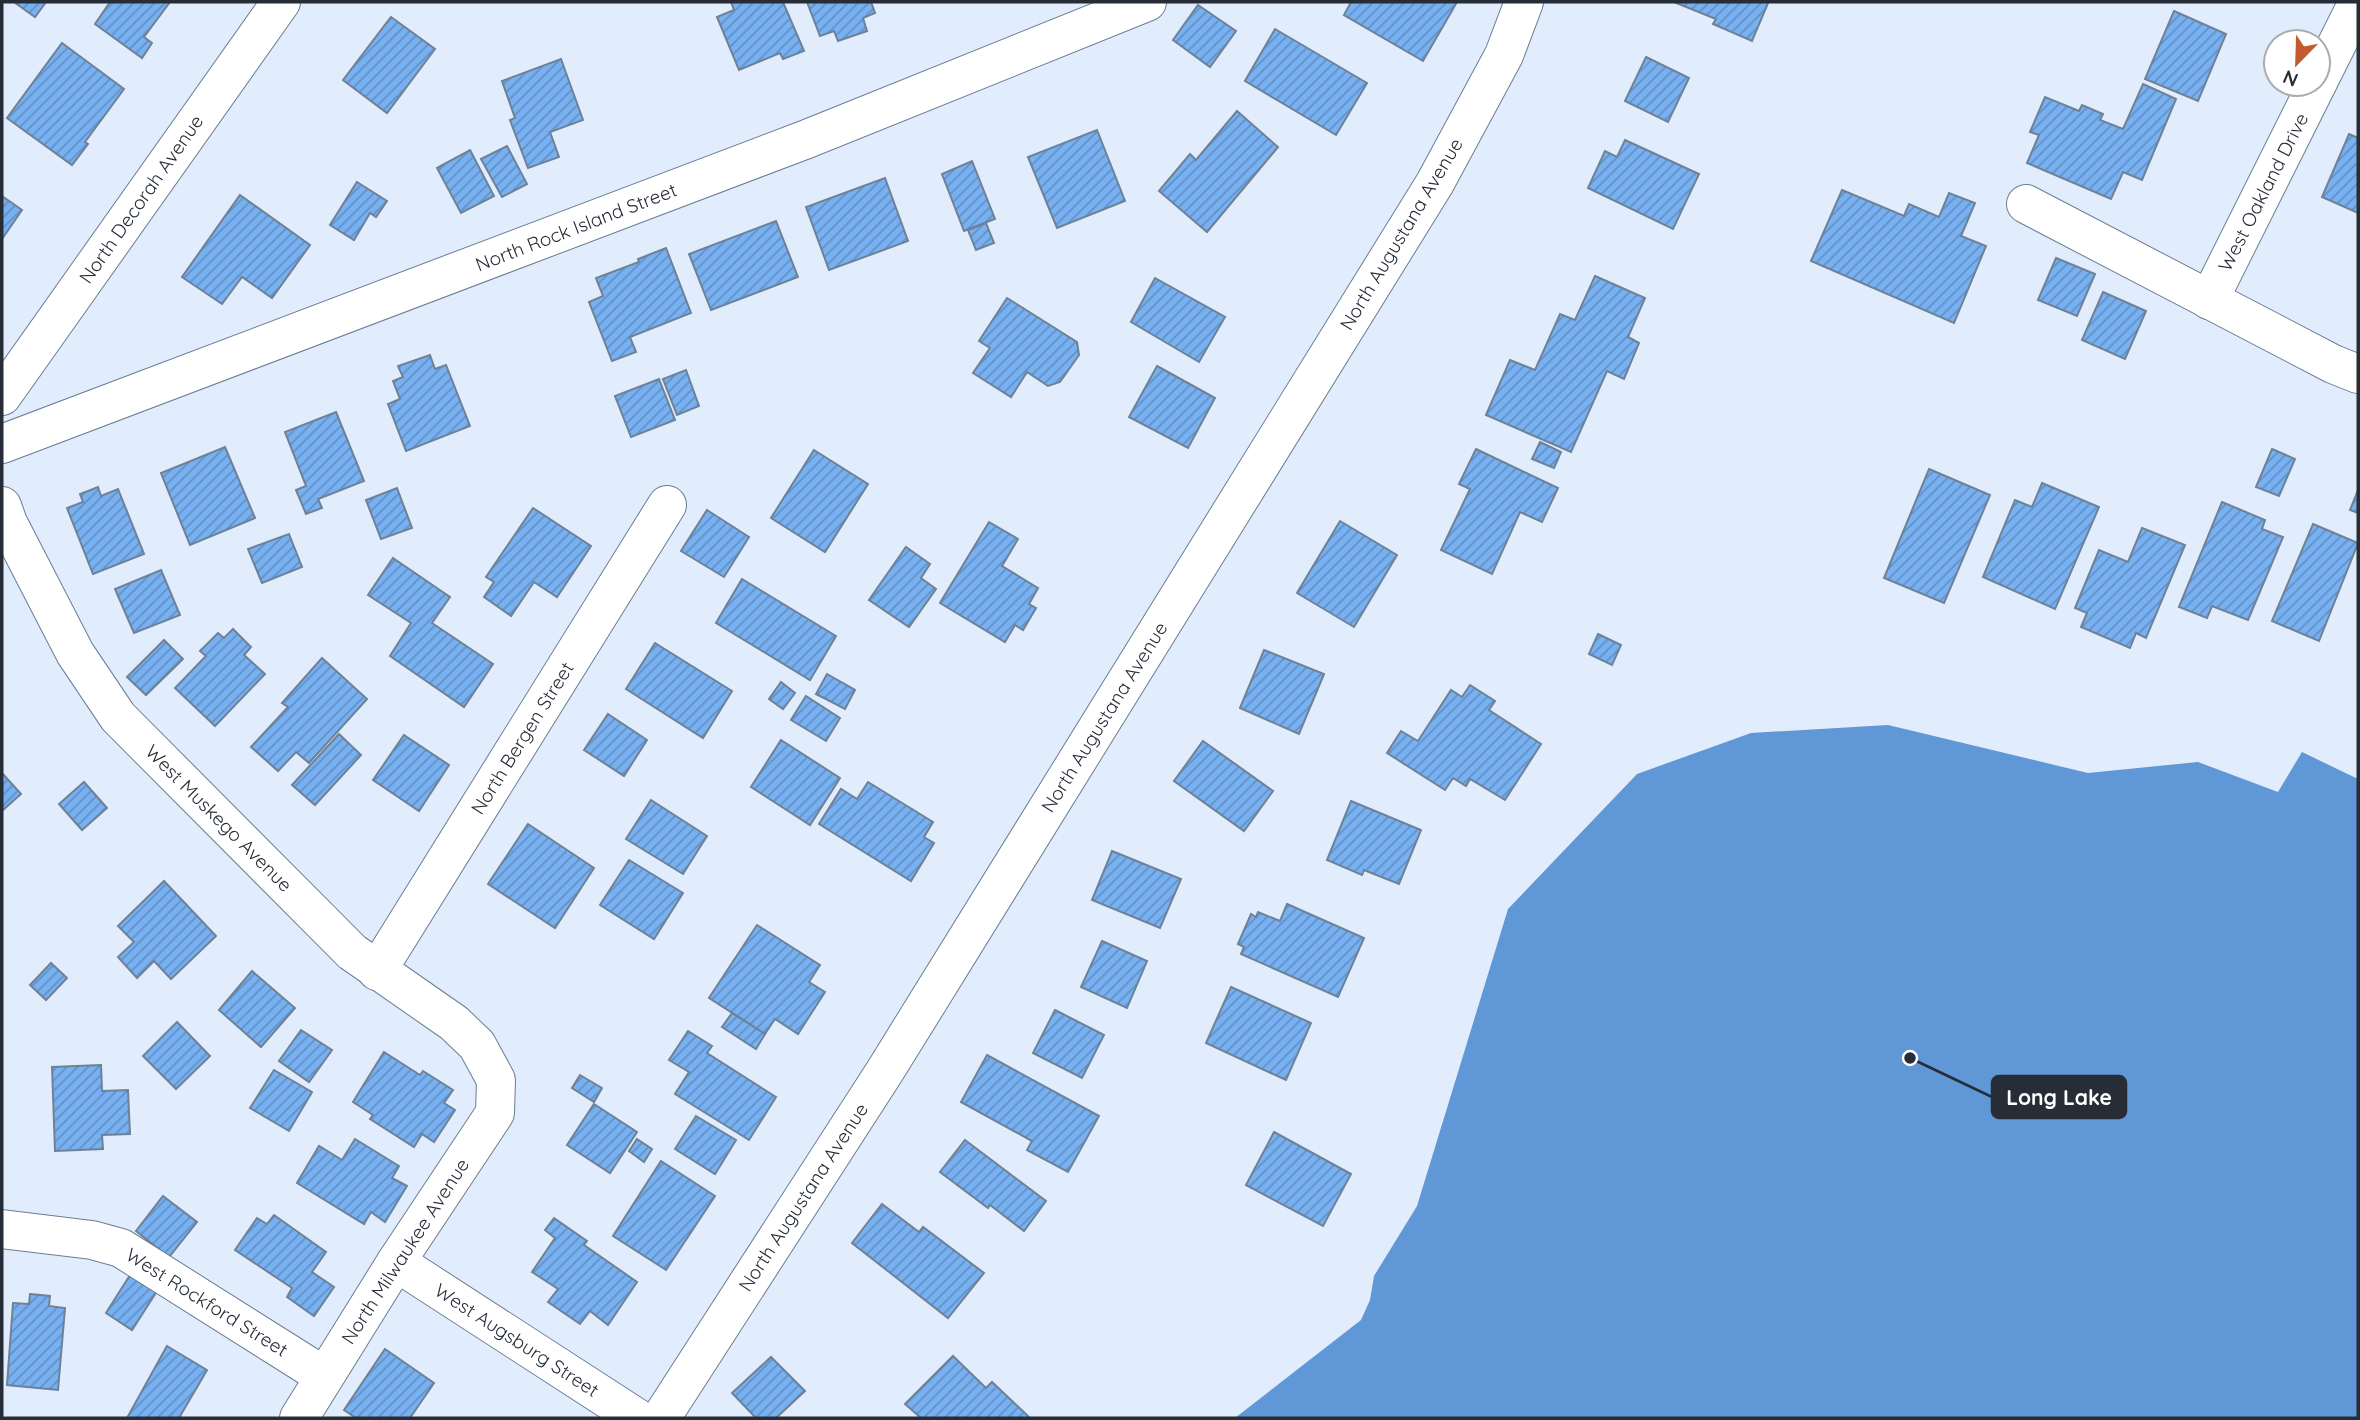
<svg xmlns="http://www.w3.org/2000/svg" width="2360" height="1420" font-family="Quicksand,sans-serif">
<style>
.water{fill:#6097d6}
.building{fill:url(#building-hatch);stroke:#6e8196;stroke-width:2}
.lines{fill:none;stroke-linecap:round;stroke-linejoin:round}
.minor-casing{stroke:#6b7d93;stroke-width:40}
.minor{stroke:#fff;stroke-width:38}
.labels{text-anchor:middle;stroke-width:5;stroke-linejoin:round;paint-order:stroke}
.street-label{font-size:19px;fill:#262d36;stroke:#fff}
.leader{fill:none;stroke:#262d36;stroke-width:2.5}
.callout-dot{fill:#262d36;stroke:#fff;stroke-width:2.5}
.callout{fill:#262d36;stroke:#262d36;stroke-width:2.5}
.callout-label{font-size:21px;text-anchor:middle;font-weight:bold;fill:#fff}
</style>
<defs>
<pattern id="building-hatch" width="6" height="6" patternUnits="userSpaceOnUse" patternTransform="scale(1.75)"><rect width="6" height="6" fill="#78b1f2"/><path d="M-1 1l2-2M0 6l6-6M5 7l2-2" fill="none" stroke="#6290c5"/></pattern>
</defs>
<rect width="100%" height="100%" fill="#e1edfc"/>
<polygon class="water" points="1888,725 2088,773 2198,762 2278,792 2302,752 2358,779 2358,1418 1235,1418 1361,1320 1370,1300 1374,1276 1417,1206 1508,909 1637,774 1751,733"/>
<g class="building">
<polygon points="14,2 46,2 35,17"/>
<polygon points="110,2 170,2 144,37 152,43 142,58 95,24"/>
<polygon points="731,2 783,2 804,51 783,59 780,53 739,70 717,17 734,10"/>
<polygon points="807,2 871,2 875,13 863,18 867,31 838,41 834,31 820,36"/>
<polygon points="1351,2 1457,2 1423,61 1344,15"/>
<polygon points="1674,2 1765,2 1768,3 1752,41 1713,24 1716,19"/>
<polygon points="1198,5 1236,31 1210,67 1173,40"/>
<polygon points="2174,11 2226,34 2198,101 2145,79"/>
<polygon points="391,17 435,49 387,113 343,80"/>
<polygon points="1275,29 1367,83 1336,135 1245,81"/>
<polygon points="62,43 124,89 85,142 88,144 72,165 7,118"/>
<polygon points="1646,57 1689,78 1668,122 1625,101"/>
<polygon points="561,59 583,120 550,132 559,157 528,168 510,120 515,118 502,81"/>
<polygon points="2143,84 2176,99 2142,180 2123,172 2111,199 2027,163 2039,135 2030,132 2045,97 2079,111 2082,105 2103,114 2100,120 2123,129"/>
<polygon points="1237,111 1278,147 1207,232 1159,191 1190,154 1196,160"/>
<polygon points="1097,130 1125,201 1057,228 1028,157"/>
<polygon points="2349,134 2358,138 2358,213 2322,197"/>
<polygon points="1625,140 1699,174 1673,229 1588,188 1605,151 1617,157"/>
<polygon points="507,146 527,184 502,197 481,159"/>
<polygon points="470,150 494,196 461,213 437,168"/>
<polygon points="972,161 995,219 964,231 942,174"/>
<polygon points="885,178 908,241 829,270 806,207"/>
<polygon points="357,182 387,201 376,217 370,213 354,240 330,225"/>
<polygon points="1842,190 1904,216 1909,204 1939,217 1949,193 1975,203 1961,236 1986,246 1954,323 1811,261"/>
<polygon points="240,195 310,245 272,298 242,277 222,304 182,277"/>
<polygon points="2,196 22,210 2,239"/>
<polygon points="776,221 798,277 711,310 689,254"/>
<polygon points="986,223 994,243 976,250 968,230"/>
<polygon points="666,248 691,313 630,337 636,352 612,361 589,302 603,296 596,278 639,262 638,259"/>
<polygon points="2056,258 2095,274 2077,316 2038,300"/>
<polygon points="1595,276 1645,298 1628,337 1639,343 1624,379 1607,371 1571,452 1486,415 1510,360 1535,370 1560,314 1575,320"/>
<polygon points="1155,278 1225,317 1199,362 1131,322"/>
<polygon points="2103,292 2146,311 2125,359 2082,340"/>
<polygon points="1007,298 1077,342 1079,355 1060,382 1048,386 1027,372 1011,397 973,373 990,348 979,341"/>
<polygon points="430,355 435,369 446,365 470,426 406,451 388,404 400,399 393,381 403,377 398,366"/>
<polygon points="1157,366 1215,398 1188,448 1129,417"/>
<polygon points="686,370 699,406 677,415 663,379"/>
<polygon points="659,379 675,420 631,437 615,396"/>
<polygon points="336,412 364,481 318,499 322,508 306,514 296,490 306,486 285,432"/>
<polygon points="1540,442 1561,452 1554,468 1532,459"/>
<polygon points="225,447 255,518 190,545 161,473"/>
<polygon points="1476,449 1558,488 1542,522 1520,512 1492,574 1441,550 1470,489 1459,484"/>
<polygon points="2272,449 2295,459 2279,496 2256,487"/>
<polygon points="814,450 868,484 825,552 771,518"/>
<polygon points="1929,469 1990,495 1944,603 1884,578"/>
<polygon points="2042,483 2099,507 2055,609 1983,577 2015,500 2032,507"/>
<polygon points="98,487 101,496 118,489 144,554 93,574 67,508 83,502 80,494"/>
<polygon points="397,488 412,528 381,539 366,500"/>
<polygon points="2358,490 2358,513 2350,510"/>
<polygon points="2222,502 2265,520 2262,529 2283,537 2248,620 2212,606 2207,618 2179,607"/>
<polygon points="533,508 591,546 557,597 534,582 511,616 484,597 494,582 486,577"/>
<polygon points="707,510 749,537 724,577 681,551"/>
<polygon points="1340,521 1397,555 1354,627 1297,593"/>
<polygon points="989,522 1018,539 1002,566 1038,588 1029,604 1036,608 1023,630 1015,625 1005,642 940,603"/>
<polygon points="2313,524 2358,543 2319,641 2272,621"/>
<polygon points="2142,528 2185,545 2146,638 2136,633 2130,648 2081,627 2087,613 2075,608 2099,550 2128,562"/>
<polygon points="289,534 302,567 262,583 248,549"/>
<polygon points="906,547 930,564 921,578 936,589 909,627 869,600"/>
<polygon points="393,558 450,597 432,623 493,664 464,707 390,656 411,623 368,595"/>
<polygon points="161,570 180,615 134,633 115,589"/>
<polygon points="742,579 836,636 810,680 716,623"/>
<polygon points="233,629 251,647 244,655 265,674 215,726 175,688 206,656 200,651 218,633 224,638"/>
<polygon points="1598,634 1621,645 1612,665 1589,654"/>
<polygon points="164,640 183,659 146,695 127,677"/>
<polygon points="655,643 732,691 703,738 626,689"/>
<polygon points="1264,650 1324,674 1299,734 1240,708"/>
<polygon points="322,658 367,699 309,763 296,752 278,771 251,747 288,707 282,703"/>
<polygon points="827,674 855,690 845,709 816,694"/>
<polygon points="781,682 795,693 783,709 769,699"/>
<polygon points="1470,685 1495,701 1489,710 1541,744 1505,800 1470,779 1466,786 1453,778 1445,790 1387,753 1401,731 1418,741 1451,690 1462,697"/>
<polygon points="806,696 840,718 826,741 791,720"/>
<polygon points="608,714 647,740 624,776 584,750"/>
<polygon points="339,734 361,755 315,805 292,785"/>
<polygon points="404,735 449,765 419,811 373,780"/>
<polygon points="781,740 840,778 810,825 751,787"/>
<polygon points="1203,741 1273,791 1244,831 1174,781"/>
<polygon points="2,773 21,794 2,811"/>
<polygon points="84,782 107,808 82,830 59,804"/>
<polygon points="868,782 933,822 924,837 934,843 911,881 819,824 841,789 857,799"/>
<polygon points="651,800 707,836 683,874 626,839"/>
<polygon points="1351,801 1421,830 1399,884 1364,870 1362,875 1327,860"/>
<polygon points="528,824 594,868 555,928 488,884"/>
<polygon points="1112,851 1181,879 1160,928 1092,900"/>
<polygon points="629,860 683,893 654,939 600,905"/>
<polygon points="164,881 216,936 171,979 154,961 137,978 118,957 134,942 118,926"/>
<polygon points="1287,904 1364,938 1338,997 1241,954 1244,947 1238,944 1251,914 1256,917 1258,912 1280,921"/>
<polygon points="757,925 820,965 809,982 825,992 798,1034 775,1019 765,1034 709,998"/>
<polygon points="1102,941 1147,961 1127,1008 1081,987"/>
<polygon points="51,963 67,978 46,1000 30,985"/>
<polygon points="252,971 295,1008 261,1047 219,1010"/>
<polygon points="1231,987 1311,1023 1286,1080 1206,1043"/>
<polygon points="1055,1010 1104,1035 1082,1078 1033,1053"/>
<polygon points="732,1013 765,1034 756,1049 722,1027"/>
<polygon points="177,1022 210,1056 176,1089 143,1056"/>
<polygon points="301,1030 332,1050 309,1082 279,1061"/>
<polygon points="688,1031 712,1046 707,1053 776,1097 749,1140 675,1094 689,1072 669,1060"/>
<polygon points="384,1052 420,1075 423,1071 453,1090 444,1103 455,1110 434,1142 422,1134 414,1147 370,1119 373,1115 353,1102"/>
<polygon points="987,1055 1099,1116 1068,1172 1027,1150 1032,1141 961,1102"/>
<polygon points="101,1065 102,1091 128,1090 130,1134 102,1135 103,1149 55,1151 52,1067"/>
<polygon points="274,1070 312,1092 289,1131 250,1108"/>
<polygon points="580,1075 602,1088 594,1102 572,1088"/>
<polygon points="594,1104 637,1132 610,1173 567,1145"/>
<polygon points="696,1116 736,1140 715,1174 675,1149"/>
<polygon points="1274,1132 1351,1174 1323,1226 1246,1185"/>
<polygon points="355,1139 399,1166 392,1178 407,1186 385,1222 371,1212 364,1224 297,1183 319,1146 342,1160"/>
<polygon points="637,1139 652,1149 644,1162 629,1151"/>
<polygon points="965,1140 1046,1201 1024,1231 990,1205 988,1208 940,1172"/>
<polygon points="661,1161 715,1196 666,1270 613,1236"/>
<polygon points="163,1196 197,1222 169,1257 136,1231"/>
<polygon points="882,1204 919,1232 923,1227 984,1273 948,1318 852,1243"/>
<polygon points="274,1215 326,1252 312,1272 334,1287 314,1316 287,1297 292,1288 235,1250 257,1218 267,1224"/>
<polygon points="554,1218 587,1241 584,1245 637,1282 608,1325 590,1311 580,1324 548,1302 558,1289 532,1272 555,1238 545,1230"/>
<polygon points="130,1275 157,1291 132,1330 106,1313"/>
<polygon points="30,1294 50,1296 49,1306 65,1308 58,1390 7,1385 13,1303 29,1304"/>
<polygon points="167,1346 207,1370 179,1418 127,1418"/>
<polygon points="385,1349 434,1383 410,1418 356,1418 344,1410"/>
<polygon points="953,1356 986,1388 992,1382 1030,1418 921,1418 905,1404"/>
<polygon points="771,1357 805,1391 776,1418 756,1418 732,1393"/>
</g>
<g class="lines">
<g class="minor-casing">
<g id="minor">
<polyline points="2318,82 2358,2"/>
<polyline points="2026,204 2333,364 2358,374"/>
<polyline points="2209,300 2317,84"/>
<polyline points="2,396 281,2"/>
<polyline points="2,444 807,139 1147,2"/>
<polyline points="2,506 8,523 75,653 118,717 352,952 454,1023 477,1045 496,1080 495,1113 396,1262 299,1418"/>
<polyline points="377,971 667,505"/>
<polyline points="2,1229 92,1240 121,1248 324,1376"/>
<polyline points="396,1262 637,1418"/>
<polyline points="661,1418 885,1071 1435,183 1504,55 1524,2"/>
</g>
</g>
<use href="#minor" class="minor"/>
</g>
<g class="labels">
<g class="street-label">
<text transform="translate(2263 192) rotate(-63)" y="7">West Oakland Drive</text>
<text transform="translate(141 199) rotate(-55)" y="7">North Decorah Avenue</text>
<text transform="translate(576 227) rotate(-21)" y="7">North Rock Island Street</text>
<text transform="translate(1401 234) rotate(-59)" y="7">North Augustana Avenue</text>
<text transform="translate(1104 717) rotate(-58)" y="7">North Augustana Avenue</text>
<text transform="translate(522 738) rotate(-58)" y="7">North Bergen Street</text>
<text transform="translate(219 818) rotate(45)" y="7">West Muskego Avenue</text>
<text transform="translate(803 1197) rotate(-57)" y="7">North Augustana Avenue</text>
<text transform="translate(405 1251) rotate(-57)" y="7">North Milwaukee Avenue</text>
<text transform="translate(207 1302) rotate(32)" y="7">West Rockford Street</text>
<text transform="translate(517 1340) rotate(33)" y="7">West Augsburg Street</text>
</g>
</g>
<path class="leader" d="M1910 1058L1992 1097"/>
<circle class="callout-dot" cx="1910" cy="1058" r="7"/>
<rect class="callout" x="1992" y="1076" width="134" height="42" rx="7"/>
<g class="callout-label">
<text x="2059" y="1105">Long Lake</text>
</g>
<rect width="2360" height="1420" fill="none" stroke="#262d36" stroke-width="7"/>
<g transform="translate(2297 63) rotate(203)"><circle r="33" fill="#ffffff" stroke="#a8abaf" stroke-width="2"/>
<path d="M0-5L12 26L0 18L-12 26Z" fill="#c25c2f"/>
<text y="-10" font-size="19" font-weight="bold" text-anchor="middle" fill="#262d36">N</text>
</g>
</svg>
